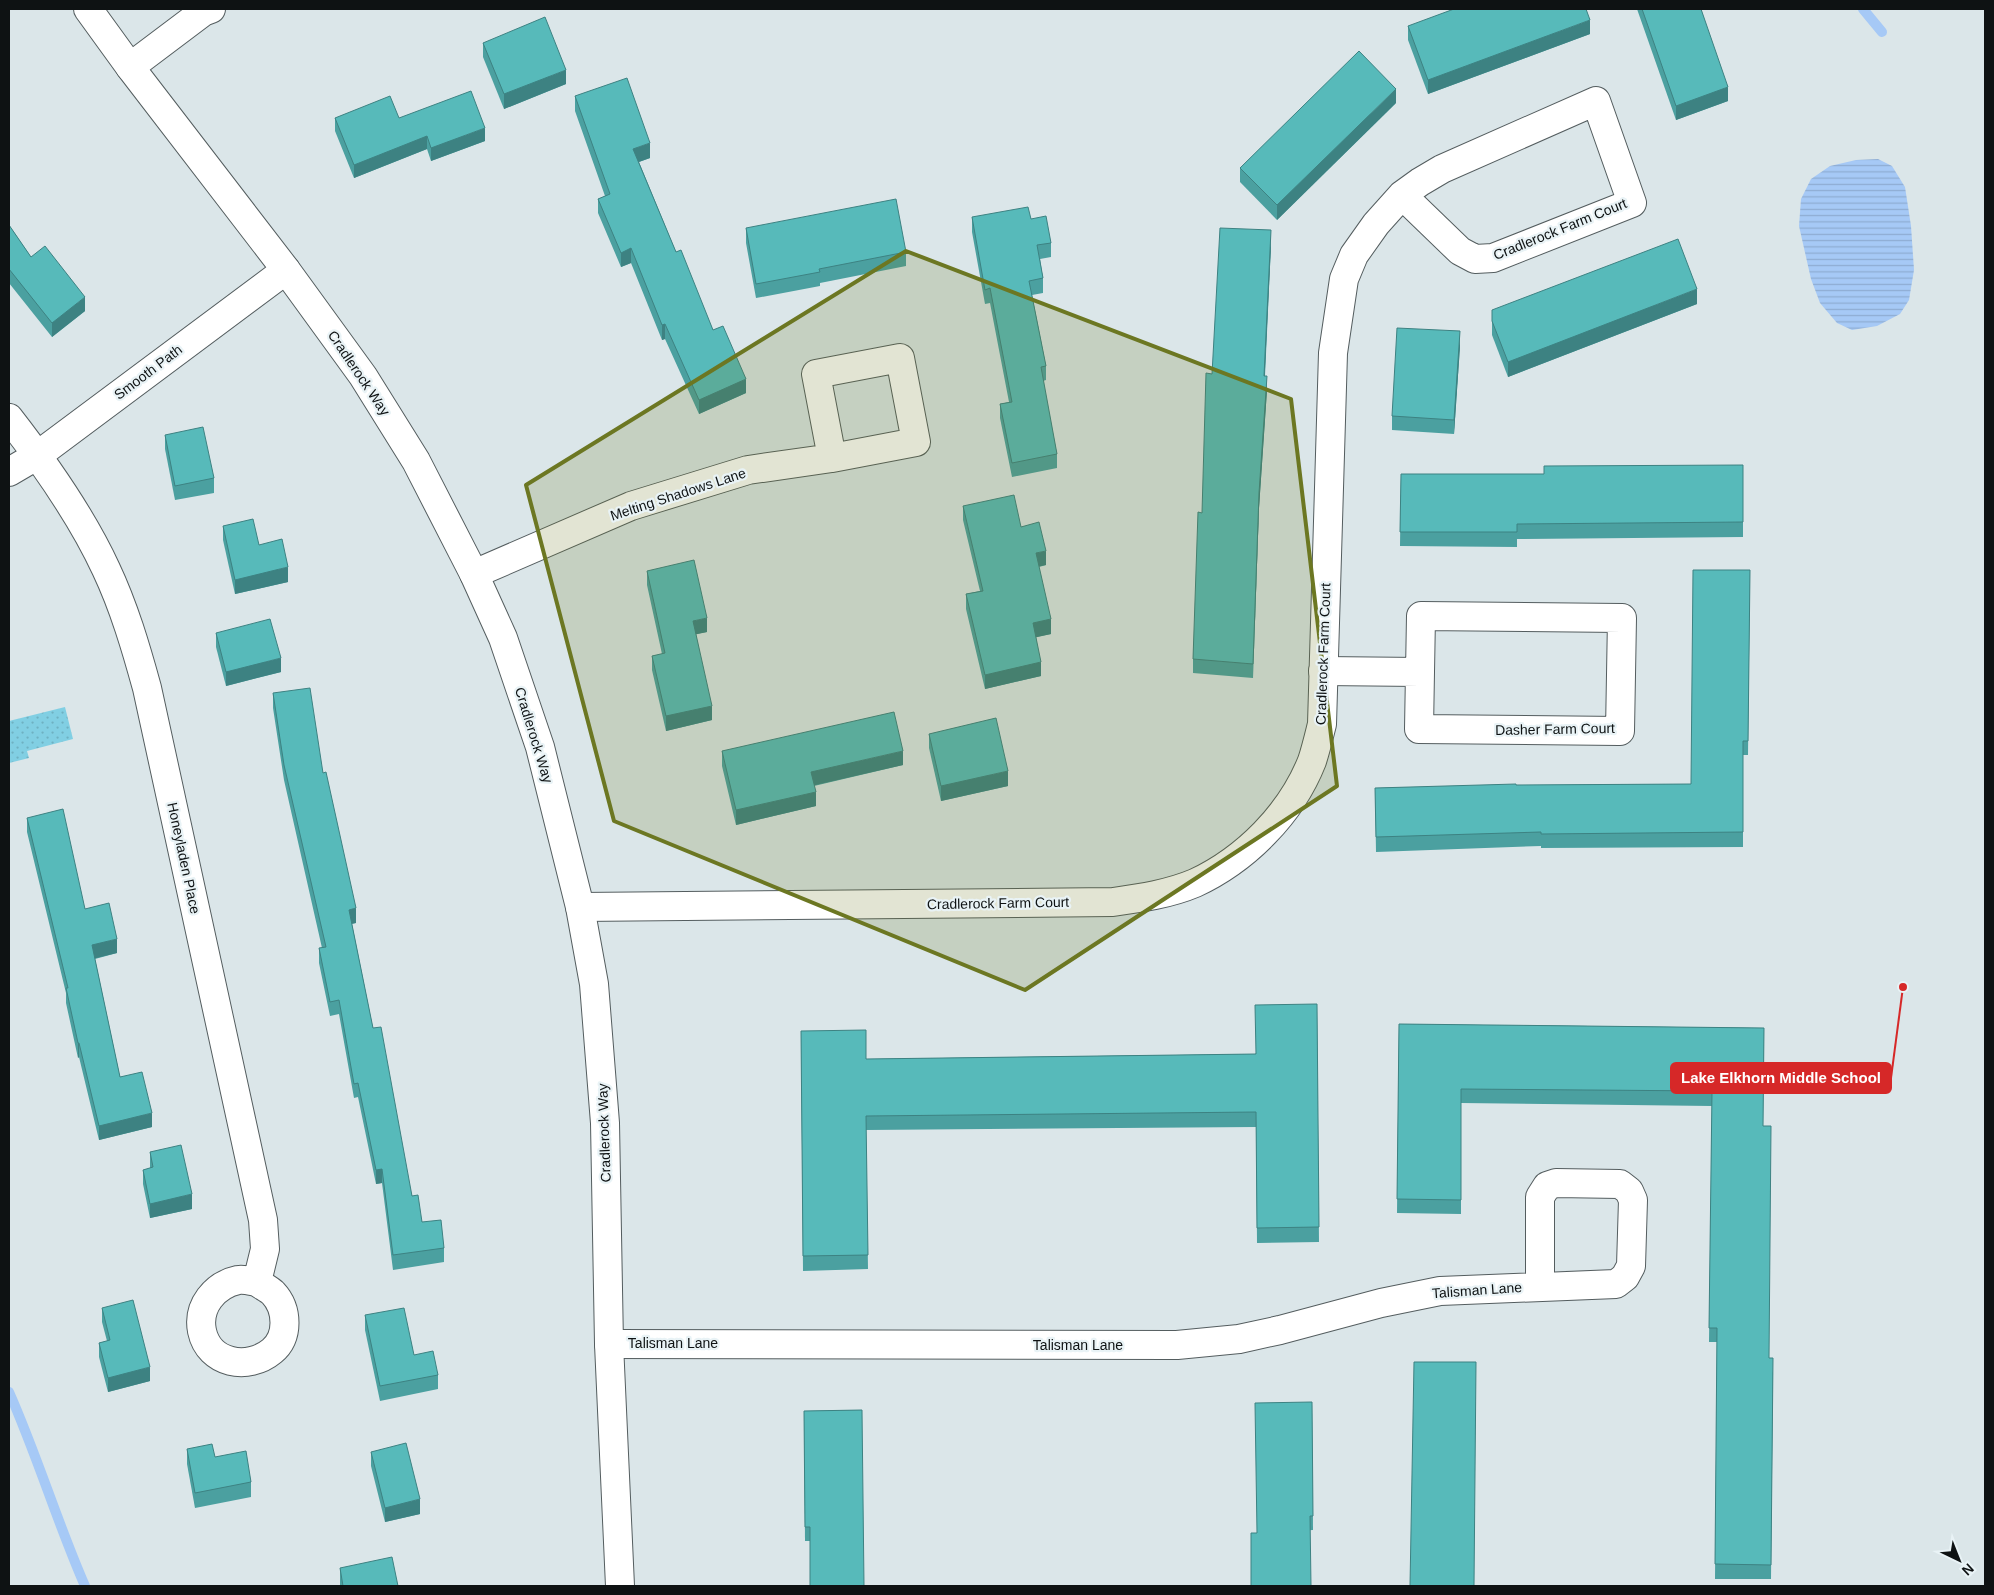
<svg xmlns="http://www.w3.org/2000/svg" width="1994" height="1595" font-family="Arial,sans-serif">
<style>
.park{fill:url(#park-dots)}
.water{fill:url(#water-rules)}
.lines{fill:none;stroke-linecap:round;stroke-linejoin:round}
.stream{stroke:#a6c9f6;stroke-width:10}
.minor-casing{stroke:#545d5f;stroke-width:30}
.minor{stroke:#fff;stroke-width:28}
.wall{fill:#4ba0a0}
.shaded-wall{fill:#3d8282}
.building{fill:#57baba;stroke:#3d8282}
.marked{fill:#6c7722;fill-opacity:0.2;stroke:#6c7722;stroke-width:4;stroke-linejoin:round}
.labels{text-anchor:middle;stroke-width:4.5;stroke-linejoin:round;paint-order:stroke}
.street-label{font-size:14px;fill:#0e1213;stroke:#e9f3f6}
.leader{fill:none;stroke:#d62828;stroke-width:2}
.callout-dot{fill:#d62828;stroke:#e9f3f6;stroke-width:2}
.callout{fill:#d62828;stroke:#d62828;stroke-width:2}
.callout-label{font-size:15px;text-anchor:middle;font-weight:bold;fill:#fff}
</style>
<defs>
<pattern id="park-dots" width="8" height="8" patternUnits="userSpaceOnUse" patternTransform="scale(1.25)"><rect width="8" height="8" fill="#81cfe3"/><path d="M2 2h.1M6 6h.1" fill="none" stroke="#6eb1c2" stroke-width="1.8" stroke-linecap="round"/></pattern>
<pattern id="water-rules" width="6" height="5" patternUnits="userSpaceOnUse" patternTransform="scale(1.25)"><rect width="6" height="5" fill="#a6c9f6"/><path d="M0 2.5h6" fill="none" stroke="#8eacd2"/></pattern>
</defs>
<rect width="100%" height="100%" fill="#dbe6e9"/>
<polygon class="park" points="65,707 73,739 27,751 29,758 9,763 9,721"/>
<polygon class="water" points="1878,159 1892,166 1905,187 1911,226 1914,270 1909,300 1900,314 1877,326 1852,330 1837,323 1820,303 1811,279 1799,226 1801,199 1811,179 1830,166 1856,160"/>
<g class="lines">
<g class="stream">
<polyline points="1863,9 1882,32"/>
<path d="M9,1392C37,1455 57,1522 85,1586"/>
</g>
<g class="minor-casing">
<g id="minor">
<polyline points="88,9 130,67 286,270 363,376 416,461 474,574 503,638 540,747 580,907 594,984 605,1123 609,1344 620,1586"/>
<polyline points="130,67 203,12 211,9"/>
<path d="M9,418C44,463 82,517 106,569C124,607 136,648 147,688L263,1220L265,1249L257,1282C262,1286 269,1289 273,1293C288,1309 289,1337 272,1351C248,1371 209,1364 202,1331C197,1306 215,1285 238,1280C244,1279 251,1281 257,1282"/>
<polyline points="9,472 38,455 286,270"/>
<polyline points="474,574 631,506 748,470 832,458 816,374 900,358 916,442 832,458"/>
<polyline points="1323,671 1420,672 1419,729 1620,731 1622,618 1421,616 1420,672"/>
<path d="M580,907L1113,902C1141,898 1169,894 1195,883C1246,859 1291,814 1312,761C1316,749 1319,736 1322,724L1333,353L1344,279L1354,255L1376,224L1402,195L1420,182L1442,169L1596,101L1632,203L1493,258L1475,259L1460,251L1402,195"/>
<polyline points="609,1344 1177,1345 1239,1339 1280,1330 1381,1303 1440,1291 1616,1284 1625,1277 1631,1266 1633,1200 1629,1191 1620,1184 1556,1183 1547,1186 1540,1197 1540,1287"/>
</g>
</g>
<use href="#minor" class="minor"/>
</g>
<g class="wall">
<polygon points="1637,9 1701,9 1728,101 1676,120"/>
<polygon points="1408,26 1590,34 1428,94 1408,40"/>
<polygon points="483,43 566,84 504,109 483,57"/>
<polygon points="575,96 650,158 639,162 676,252 713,330 746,393 699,414 665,339 662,340 631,263 621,267 598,213 598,199 605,196 575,111"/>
<polygon points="1396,103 1277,220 1240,182 1240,168"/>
<polygon points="335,118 399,118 485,141 431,161 427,149 354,178 335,131"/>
<polygon points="972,217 1031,219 1051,243 1051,257 1040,259 1043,278 1043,293 1032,295 1046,366 1046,380 1043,381 1057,454 1057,468 1012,477 1000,418 1000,404 1009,402 990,303 985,304 972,232"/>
<polygon points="9,225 31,257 85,311 52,337 9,283"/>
<polygon points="746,228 906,252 906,266 820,283 820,286 756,298 746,243"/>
<polygon points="1271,245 1265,376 1267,390 1259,508 1253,678 1193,673 1193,659 1212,374"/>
<polygon points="1697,304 1508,377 1492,335 1492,310"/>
<polygon points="1460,346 1454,434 1392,430 1392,416"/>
<polygon points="165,435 214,478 214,493 175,500 165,449"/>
<polygon points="1743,465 1743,537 1517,539 1517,547 1400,546 1401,474 1544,474"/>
<polygon points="963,506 1021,527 1046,565 1039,567 1051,634 1036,637 1041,676 985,689 966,609 966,594 980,591 963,520"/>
<polygon points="223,526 259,545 288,582 235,594 223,540"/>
<polygon points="1750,570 1748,755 1743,755 1743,847 1541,848 1541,846 1376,852 1375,788 1516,785 1691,784"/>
<polygon points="647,571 707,632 696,634 712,720 666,731 652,670 652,656 662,654 647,585"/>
<polygon points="216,633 281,672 226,686 216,647"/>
<polygon points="273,693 323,773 356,923 352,924 373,1028 412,1196 422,1222 444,1248 444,1262 393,1270 382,1183 376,1184 358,1097 354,1098 339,1014 330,1016 319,963 319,948 322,948 284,780 273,708"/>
<polygon points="929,734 1008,786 941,801 929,748"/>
<polygon points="722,751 903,765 814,786 816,806 736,825 722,766"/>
<polygon points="27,818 85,909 117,953 95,959 120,1077 152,1127 99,1140 79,1057 78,1058 66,1003 66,993 27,832"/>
<polygon points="1317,1004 1319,1242 1257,1243 1256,1127 866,1130 868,1269 803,1271 801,1031 866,1059 1255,1054"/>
<polygon points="1399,1024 1764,1028 1763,1126 1769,1358 1773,1373 1771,1579 1715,1579 1717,1342 1709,1342 1712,1106 1461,1103 1461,1214 1397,1213"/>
<polygon points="150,1152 192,1209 150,1218 143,1184 143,1170 150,1168"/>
<polygon points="102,1308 150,1381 108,1392 99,1357 99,1343 107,1341 102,1322"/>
<polygon points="365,1315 438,1375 438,1389 380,1401 365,1330"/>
<polygon points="1312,1402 1313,1530 1257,1533"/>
<polygon points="862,1410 810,1541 805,1541 804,1411"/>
<polygon points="187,1449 215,1457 251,1482 251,1497 195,1508 187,1464"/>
<polygon points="371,1452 420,1514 385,1522 371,1466"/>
<polygon points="340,1568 398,1586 340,1586"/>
</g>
<g class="shaded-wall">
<polygon points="1590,20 1590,34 1428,94 1428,80"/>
<polygon points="566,70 566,84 504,109 504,94"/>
<polygon points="1728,87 1728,101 1676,120 1676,106"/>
<polygon points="1396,89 1396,103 1277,220 1277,205"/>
<polygon points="485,128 485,141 431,161 431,148"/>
<polygon points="427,136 427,149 354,178 354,165"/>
<polygon points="650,143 650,158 633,164 633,149"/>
<polygon points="1271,230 1271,245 1264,390 1264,376"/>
<polygon points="631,248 631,263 621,267 621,253"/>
<polygon points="1697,289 1697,304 1508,377 1508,362"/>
<polygon points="85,297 85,311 52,337 52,323"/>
<polygon points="665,324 665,339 662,340 662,325"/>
<polygon points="1460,331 1460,346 1454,434 1454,420"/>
<polygon points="1267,376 1267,390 1259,508 1253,678 1259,493"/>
<polygon points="746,379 746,393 699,414 699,400"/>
<polygon points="1046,551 1046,565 1036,567 1036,553"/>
<polygon points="288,567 288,582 235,594 235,580"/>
<polygon points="707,618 707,632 693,635 693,621"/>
<polygon points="1051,619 1051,634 1033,638 1033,623"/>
<polygon points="281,658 281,672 226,686 226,672"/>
<polygon points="1041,662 1041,676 985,689 985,675"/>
<polygon points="712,706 712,720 666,731 666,716"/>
<polygon points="903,751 903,765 811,786 811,772"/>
<polygon points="1008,771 1008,786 941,801 941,786"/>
<polygon points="816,792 816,806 736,825 736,810"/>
<polygon points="356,908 356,923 349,924 349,910"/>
<polygon points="117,939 117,953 92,959 92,945"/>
<polygon points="78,1043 79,1043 79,1057 78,1058"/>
<polygon points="152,1113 152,1127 99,1140 99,1126"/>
<polygon points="382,1169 382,1183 376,1184 376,1170"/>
<polygon points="192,1194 192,1209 150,1218 150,1204"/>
<polygon points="150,1367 150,1381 108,1392 108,1378"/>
<polygon points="420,1499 420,1514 385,1522 385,1508"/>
</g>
<g class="building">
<polygon points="1454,9 1586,9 1590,20 1428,80 1408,26"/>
<polygon points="1642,9 1701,9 1728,87 1676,106"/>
<polygon points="545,17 566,70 504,94 483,43"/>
<polygon points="1359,51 1396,89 1277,205 1240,168"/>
<polygon points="627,78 650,143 633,149 676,252 681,250 713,330 723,326 746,379 699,400 665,324 662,325 631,248 621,253 598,199 610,194 575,96"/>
<polygon points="471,91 485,128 431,148 427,136 354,165 335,118 390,96 399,118"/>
<polygon points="896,199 906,252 819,269 820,272 756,284 746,228"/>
<polygon points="1028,207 1031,219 1046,216 1051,243 1037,245 1043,278 1029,281 1046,366 1041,367 1057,454 1012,463 1000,404 1012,402 990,288 985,290 972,217"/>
<polygon points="9,225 31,257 45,246 85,297 52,323 9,269"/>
<polygon points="1220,228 1271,230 1264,376 1267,376 1259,493 1253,664 1193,659 1198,512 1202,513 1206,373 1212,374"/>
<polygon points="1678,239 1697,289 1508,362 1492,321 1492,310"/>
<polygon points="1397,328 1460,331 1454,420 1392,416"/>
<polygon points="203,427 214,478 175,486 165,435"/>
<polygon points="1743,465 1743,522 1517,524 1517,532 1400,532 1401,474 1544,474 1544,466"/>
<polygon points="1014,495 1021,527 1039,522 1046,551 1036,553 1051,619 1033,623 1041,662 985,675 966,594 983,591 963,506"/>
<polygon points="253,519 259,545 282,539 288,567 235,580 223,526"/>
<polygon points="694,560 707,618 693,621 712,706 666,716 652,656 665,653 647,571"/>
<polygon points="1693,570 1750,570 1748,741 1743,741 1743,832 1541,834 1541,832 1376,837 1375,788 1516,784 1516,785 1691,784"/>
<polygon points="270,619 281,658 226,672 216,633"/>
<polygon points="310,688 323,773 326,772 356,908 349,910 373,1028 381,1027 412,1196 418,1195 422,1222 441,1220 444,1248 393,1255 382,1169 376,1170 358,1083 354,1084 339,1000 330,1002 319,948 326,947 284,765 273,693"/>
<polygon points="894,712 903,751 811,772 816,792 736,810 722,751"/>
<polygon points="996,718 1008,771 941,786 929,734"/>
<polygon points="63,809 85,909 109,903 117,939 92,945 120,1077 142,1072 152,1113 99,1126 79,1043 78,1043 66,988 68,988 27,818"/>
<polygon points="1317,1004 1319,1227 1257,1228 1256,1112 866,1116 868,1255 803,1256 801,1031 866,1030 866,1059 1256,1054 1255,1005"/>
<polygon points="1399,1024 1764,1028 1763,1126 1771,1126 1769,1358 1773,1358 1771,1565 1715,1564 1717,1328 1709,1328 1712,1091 1461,1089 1461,1200 1397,1199"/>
<polygon points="181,1145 192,1194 150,1204 143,1170 153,1167 150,1152"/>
<polygon points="133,1300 150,1367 108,1378 99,1343 110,1340 102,1308"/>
<polygon points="404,1308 414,1355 433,1351 438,1375 380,1386 365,1315"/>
<polygon points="1414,1362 1476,1362 1474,1586 1410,1586"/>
<polygon points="1312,1402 1313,1516 1310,1516 1311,1586 1251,1586 1251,1533 1257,1533 1255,1403"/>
<polygon points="862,1410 864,1586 810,1586 810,1527 805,1527 804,1411"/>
<polygon points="406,1443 420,1499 385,1508 371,1452"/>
<polygon points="212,1444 215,1457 246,1451 251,1482 195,1493 187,1449"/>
<polygon points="392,1557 398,1586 343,1586 340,1568"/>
</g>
<path class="marked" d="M906,251L1291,399L1337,786L1025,990L614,821L526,485Z"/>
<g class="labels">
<g class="street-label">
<text transform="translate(1560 229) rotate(-22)" y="5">Cradlerock Farm Court</text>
<text transform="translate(148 372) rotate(-37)" y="5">Smooth Path</text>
<text transform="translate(359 373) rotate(56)" y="5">Cradlerock Way</text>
<text transform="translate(678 494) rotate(-18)" y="5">Melting Shadows Lane</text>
<text transform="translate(1323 654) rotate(-88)" y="5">Cradlerock Farm Court</text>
<text transform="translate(1555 729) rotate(-1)" y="5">Dasher Farm Court</text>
<text transform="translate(534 735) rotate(73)" y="5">Cradlerock Way</text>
<text transform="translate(184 858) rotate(78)" y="5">Honeyladen Place</text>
<text transform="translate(998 903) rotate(-1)" y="5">Cradlerock Farm Court</text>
<text transform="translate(604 1133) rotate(-92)" y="5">Cradlerock Way</text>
<text transform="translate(1477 1290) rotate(-4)" y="5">Talisman Lane</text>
<text x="673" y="1348">Talisman Lane</text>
<text x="1078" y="1350">Talisman Lane</text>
</g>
</g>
<path class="leader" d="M1903 987L1891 1078"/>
<circle class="callout-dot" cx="1903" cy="987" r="5"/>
<rect class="callout" x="1671" y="1063" width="220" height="30" rx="5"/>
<g class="callout-label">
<text x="1781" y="1083">Lake Elkhorn Middle School</text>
</g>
<rect width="1994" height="1595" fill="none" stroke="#0e1213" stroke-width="20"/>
<g transform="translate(1959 1560) rotate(137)" stroke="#e9f3f6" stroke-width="4" paint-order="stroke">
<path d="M0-4L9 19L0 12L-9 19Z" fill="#0e1213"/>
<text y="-8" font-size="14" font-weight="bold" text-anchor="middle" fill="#0e1213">N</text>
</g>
</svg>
